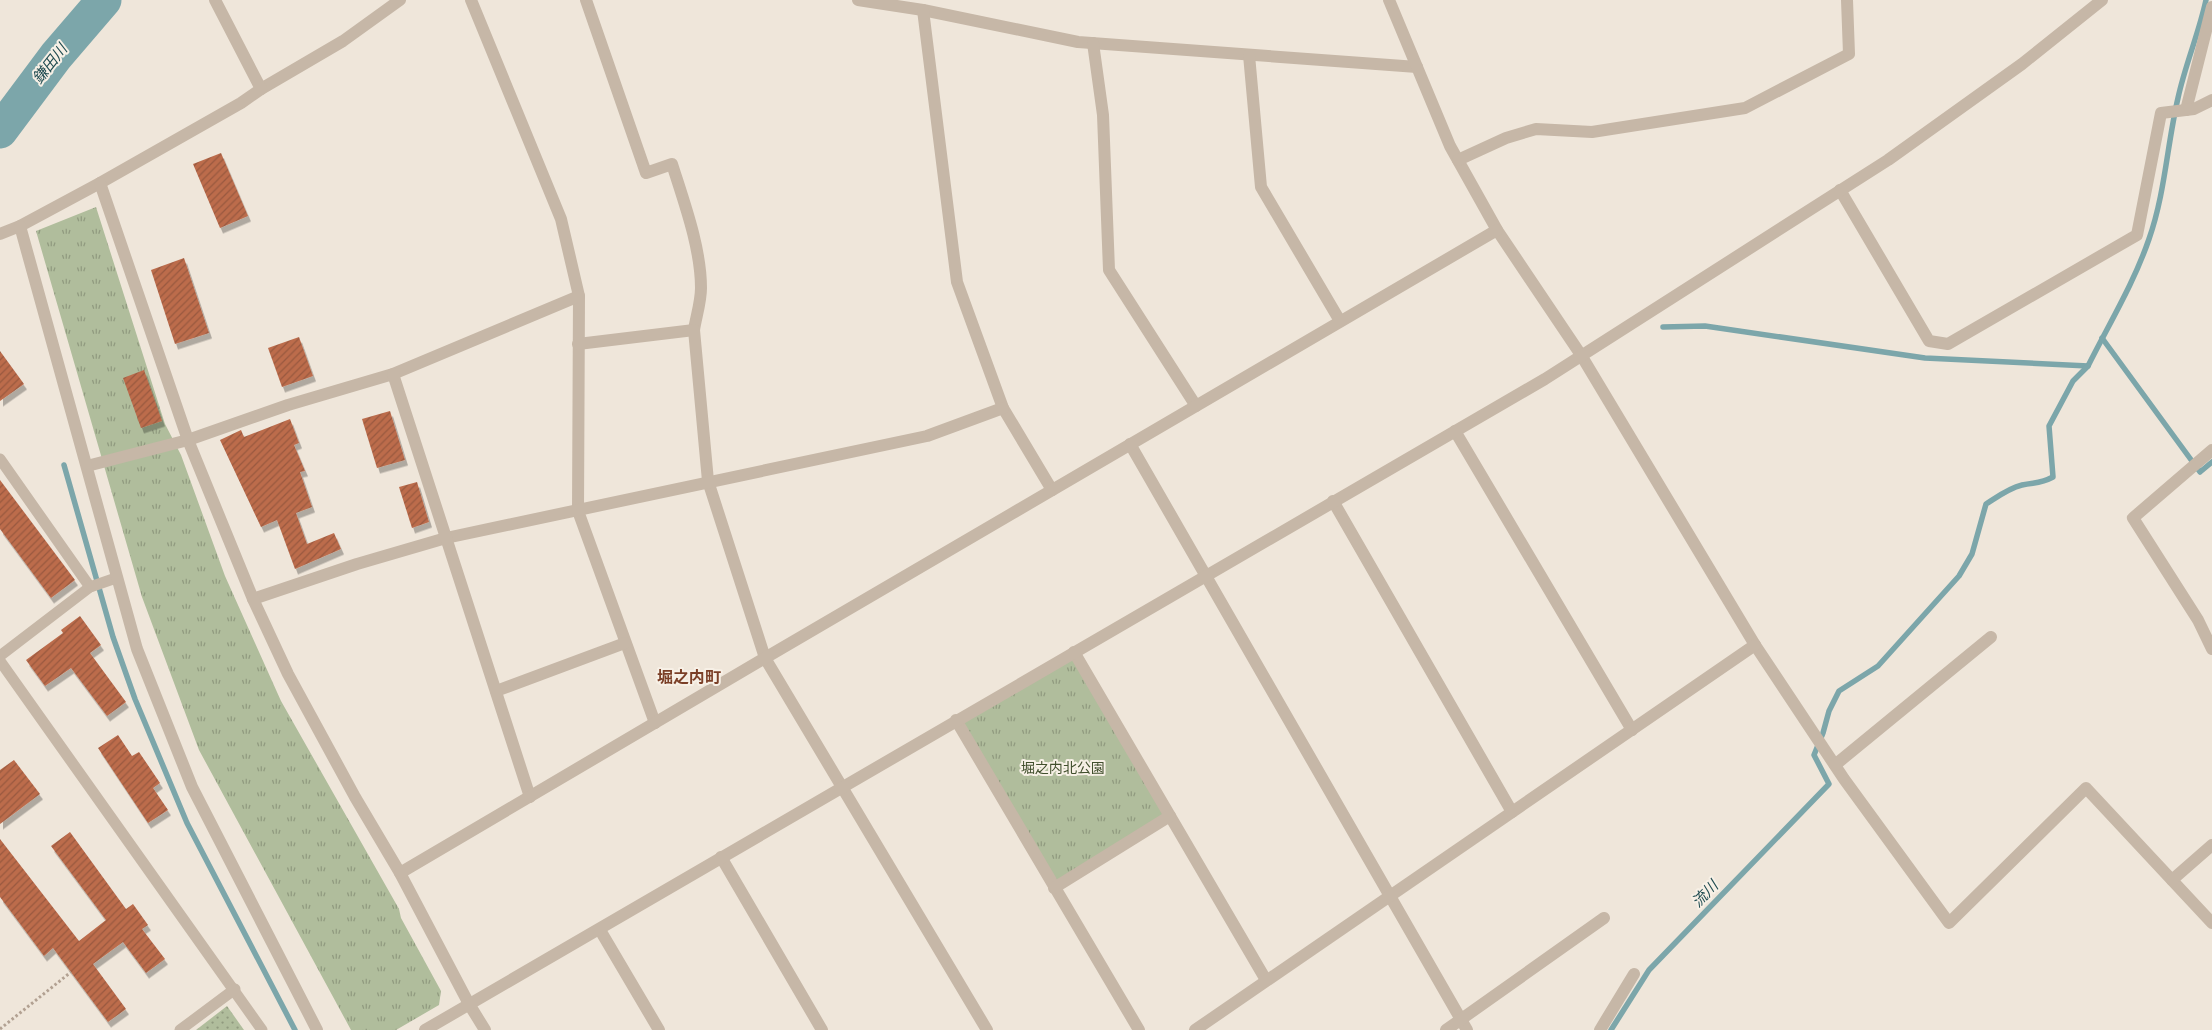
<svg xmlns="http://www.w3.org/2000/svg" width="2212" height="1030" font-family="'Roboto Condensed','Noto Sans JP',sans-serif">
<style>
.grass{fill:url(#grass-dots)}
.park{fill:url(#park-tufts)}
.lines{fill:none;stroke-linecap:round;stroke-linejoin:round}
.stream{stroke:#7ca6aa;stroke-width:5.5}
.river{stroke:#7ca6aa;stroke-width:35}
.building{fill:url(#building-hatch);filter:url(#shadow)}
.path{stroke:#b2a192;stroke-width:3;stroke-dasharray:2.5 2.5;stroke-linecap:butt}
.service{stroke:#c6b7a7;stroke-width:11}
.minor{stroke:#c6b7a7;stroke-width:12}
.tertiary{stroke:#c6b7a7;stroke-width:12}
.labels{text-anchor:middle;stroke-width:4;stroke-linejoin:round;paint-order:stroke}
.park-label{font-size:14px;fill:#414f2d;stroke:#f7f0e6}
.water-label{font-size:15px;font-style:italic;fill:#204c51;stroke:#f7f0e6}
.quarter-label{font-size:16px;font-weight:bold;fill:#7b3f27;stroke:#f7f0e6}
</style>
<defs>
<pattern id="grass-dots" width="8" height="8" patternUnits="userSpaceOnUse" patternTransform="scale(1.25)"><rect width="8" height="8" fill="#b0bd9c"/><path d="M2 2h.1M6 6h.1" fill="none" stroke="#909a7f" stroke-width="1.8" stroke-linecap="round"/></pattern>
<pattern id="park-tufts" width="24" height="20" patternUnits="userSpaceOnUse" patternTransform="scale(1.25)"><rect width="24" height="20" fill="#b0bd9c"/><path d="M3 7l-1-3M5 7V3M7 7l1-3M15 17l-1-3M17 17v-4M19 17l1-3" fill="none" stroke="#909a7f"/></pattern>
<pattern id="building-hatch" width="6" height="6" patternUnits="userSpaceOnUse" patternTransform="scale(1.25)"><rect width="6" height="6" fill="#bc6c4c"/><path d="M-1 1l2-2M0 6l6-6M5 7l2-2" fill="none" stroke="#99593f"/></pattern>
<filter id="shadow"><feDropShadow dx="3" dy="5.5" stdDeviation="0" flood-color="#0004"/></filter>
</defs>
<rect width="100%" height="100%" fill="#efe6da"/>
<polygon class="grass" points="227,1006 244,1030 196,1030"/>
<g class="park">
<polygon points="96,207 165,424 181,455 225,576 281,701 399,909 401,918 441,991 439,1005 396,1030 351,1030 199,750 142,597 36,231"/>
<polygon points="1074,652 1170,816 1054,888 956,720"/>
</g>
<g class="lines">
<g class="stream">
<path d="M1663,327L1705,326L1925,358L2088,366C2109,324 2134,283 2149,239C2165,194 2167,145 2178,98C2185,65 2199,33 2206,0"/>
<polyline points="2102,338 2200,472 2212,462"/>
<polyline points="64,465 113,637 135,699 187,823 295,1030"/>
<path d="M1611,1030L1649,970L1829,784L1814,755L1823,733L1829,711L1839,691L1878,666L1959,576L1972,554L1986,504C1997,497 2009,488 2022,485C2035,482 2040,484 2053,477L2049,426L2073,381L2088,366"/>
</g>
<polyline class="river" points="0,131 56,56 104,0"/>
</g>
<g class="building">
<polygon points="221,153 248,216 220,228 193,164"/>
<polygon points="184,258 209,333 175,344 151,270"/>
<polygon points="299,337 313,376 282,387 268,348"/>
<polygon points="0,351 24,384 0,401"/>
<polygon points="144,370 162,421 141,428 123,378"/>
<polygon points="390,411 405,460 377,468 362,419"/>
<polygon points="290,419 299,443 294,445 305,471 300,472 312,507 296,513 307,544 334,533 341,549 295,569 277,520 261,527 220,440 241,430 244,437"/>
<polygon points="0,480 75,580 51,598 0,529"/>
<polygon points="417,482 429,522 412,528 399,487"/>
<polygon points="80,616 101,645 90,653 126,702 107,716 71,668 45,686 26,660 63,633 61,630"/>
<polygon points="118,735 132,756 139,752 160,783 153,788 168,810 148,823 98,748"/>
<polygon points="14,760 40,794 0,824 0,770"/>
<polygon points="70,832 126,909 133,904 148,925 142,929 165,959 146,973 123,942 93,964 126,1009 108,1022 53,948 44,956 0,897 0,839 79,941 106,920 51,846"/>
</g>
<g class="lines">
<polyline class="path" points="0,1029 71,972"/>
<g class="service">
<polyline points="0,459 90,587"/>
<polyline points="0,656 90,587 116,578"/>
<polyline points="0,661 262,1030"/>
<polyline points="180,1030 235,989"/>
</g>
<g class="minor">
<polyline points="471,0 561,219 579,296 578,511 655,723"/>
<path d="M586,0L646,173L672,164C684,202 701,248 701,288C701,302 696,317 694,330"/>
<polyline points="858,0 923,10 1078,42 1417,67"/>
<polyline points="1389,0 1450,146 1497,230 1581,355 1755,645 1844,779 1949,923 2086,788 2212,923"/>
<polyline points="923,10 957,282 1003,408 1052,490"/>
<polyline points="1093,43 1103,115 1109,270 1196,406"/>
<polyline points="1249,55 1261,187 1340,321"/>
<polyline points="261,89 343,41 400,0"/>
<polyline points="2186,110 2212,7"/>
<polyline points="1458,160 1506,138 1536,129 1592,132 1745,108 1849,54 1847,0"/>
<polyline points="1840,190 1929,341 1948,344 2137,235 2161,113 2194,109 2212,100"/>
<polyline points="0,234 20,226 100,183 241,103 261,89 215,0"/>
<polyline points="578,344 694,330 708,481 765,658 987,1030"/>
<polyline points="1455,431 1632,730"/>
<polyline points="1130,444 1467,1030"/>
<polyline points="2212,450 2133,518 2198,620 2212,649"/>
<polyline points="87,466 188,440 288,405 393,374 579,296"/>
<polyline points="1333,501 1512,812"/>
<polyline points="253,599 357,564 446,538 927,436 1003,408"/>
<polyline points="1074,652 1266,980"/>
<polyline points="496,691 625,643"/>
<polyline points="956,720 1139,1030"/>
<polyline points="1835,765 1991,637"/>
<polyline points="721,857 822,1030"/>
<polyline points="2172,880 2212,845"/>
<polyline points="1054,888 1170,816"/>
<polyline points="600,930 659,1030"/>
<polyline points="469,1004 485,1030"/>
<polyline points="1195,1030 1755,645"/>
<polyline points="1600,1030 1634,974"/>
</g>
<g class="tertiary">
<polyline points="100,183 188,440 253,599 288,674 355,797 400,873 469,1004"/>
<polyline points="20,226 137,649 192,787 317,1030"/>
<polyline points="393,374 530,797"/>
<polyline points="400,873 765,658 1497,230"/>
<polyline points="425,1030 1545,379 1888,160 2022,64 2102,0"/>
<polyline points="1446,1030 1604,918"/>
</g>
</g>
<g class="labels">
<g class="park-label">
<text x="1063" y="773">堀之内北公園</text>
</g>
<g class="water-label">
<text transform="translate(50 64) rotate(-52)" y="5">鎌田川</text>
<text transform="translate(1705 894) rotate(-46)" y="5">流川</text>
</g>
<g class="quarter-label">
<text x="689" y="683">堀之内町</text>
</g>
</g>
</svg>
